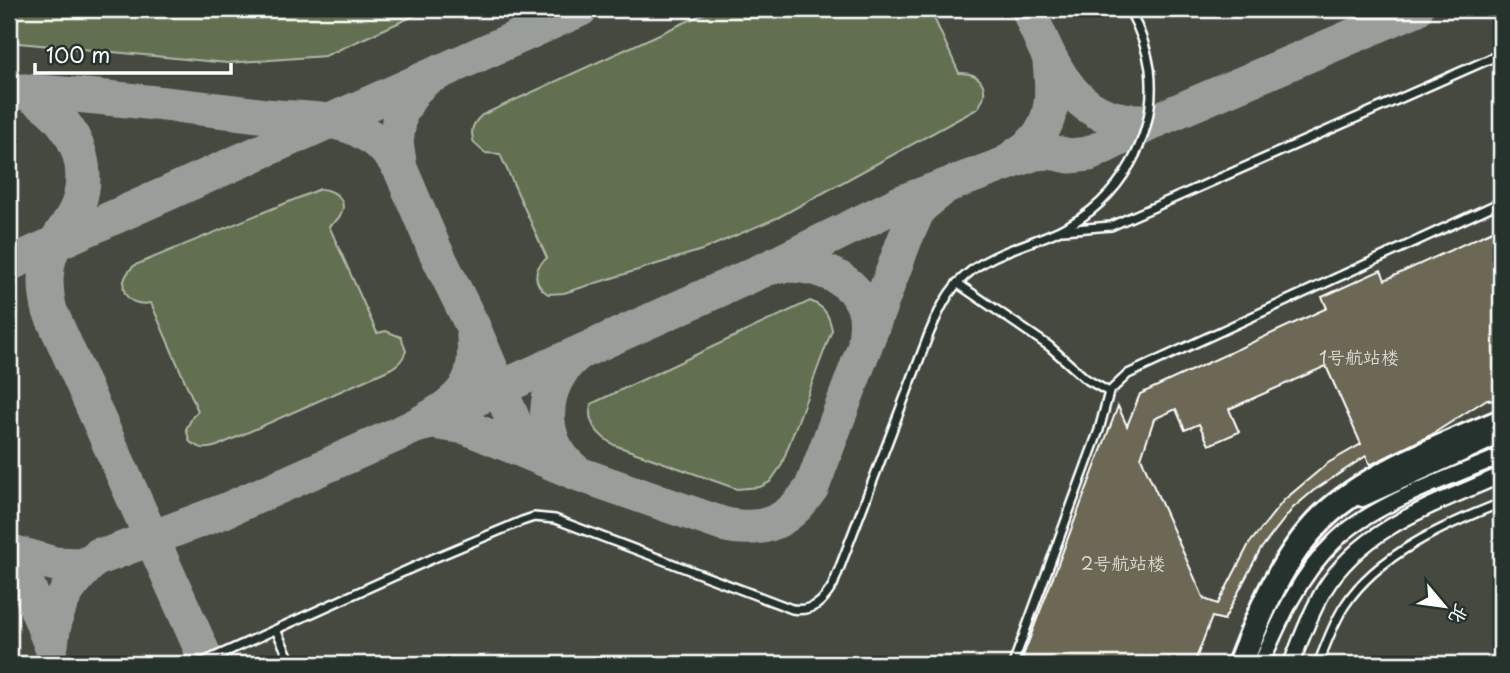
<svg xmlns="http://www.w3.org/2000/svg" width="1510" height="673" font-family="'Playpen Sans','LXGW WenKai TC',sans-serif">
<style>
.built{fill:#454a3f}
.green{fill:#627051;stroke:#b0b8a8;stroke-width:2}
.lines{fill:none;stroke-linecap:round;stroke-linejoin:round}
.taxiway{stroke:#9a9e9a;stroke-width:35}
.building{fill:#6c6755;stroke:#fff;stroke-width:2;fill-rule:evenodd}
.lane-casing{stroke:#fff;stroke-width:12}
.street-casing{stroke:#fff;stroke-width:19}
.highway-casing{stroke:#fff;stroke-width:30}
.lane{stroke:#26332d;stroke-width:7}
.street{stroke:#26332d;stroke-width:14}
.highway{stroke:#26332d;stroke-width:24}
.labels{text-anchor:middle;stroke-width:5;stroke-linejoin:round;paint-order:stroke}
.number-label{font-size:18px;fill:#dad9d4}
</style>
<rect width="100%" height="100%" fill="#343d35"/>
<filter id="ink" filterUnits="userSpaceOnUse"><feTurbulence type="fractalNoise" baseFrequency=".0143" numOctaves="2"/><feDisplacementMap in="SourceGraphic" scale="14" xChannelSelector="R" yChannelSelector="G"/><feConvolveMatrix kernelMatrix="1 2 1 2 8 2 1 2 1" color-interpolation-filters="sRGB"/></filter>
<g filter="url(#ink)">
<rect class="built" x="9" y="9" width="1492" height="655"/>
<g class="green">
<polygon points="9,9 429,9 325,56 227,63 9,42"/>
<path d="M714,9H930L959,73C982,72 992,90 977,109L779,217L702,250L564,293L548,294C532,284 533,268 547,258L500,154L485,153L474,143C470,131 472,124 482,115Z"/>
<path d="M320,189C346,191 351,213 329,226L377,333L386,331L401,337L406,351C402,361 398,365 388,370L217,446C205,450 200,449 190,442L186,429L193,416L198,411L151,303C123,308 114,282 135,265Z"/>
<path d="M810,301C825,307 829,315 832,330L781,466L770,482L760,487L737,489L614,445C599,436 586,423 591,404Z"/>
</g>
<g class="lines">
<g class="taxiway">
<path d="M1028,9C1054,70 1076,130 1156,120"/>
<polyline points="427,78 413,91 400,114 396,142 400,168 434,248 473,327 514,422 526,444 541,456"/>
<path d="M22,91C65,111 95,156 78,205C73,219 63,230 56,242C44,262 44,289 50,311L208,664"/>
<path d="M26,91C107,97 187,106 267,116C295,119 331,117 357,129C375,138 389,150 400,168"/>
<path d="M1010,160C1017,154 1026,149 1033,142C1055,120 1053,90 1050,62"/>
<polyline points="9,264 581,9"/>
<path d="M772,267C805,261 854,273 865,310C868,320 866,332 865,342"/>
<path d="M473,327C480,386 464,399 415,426L432,422L466,427L579,474L722,524C763,534 789,522 812,487L905,239L919,208L940,191"/>
<path d="M574,470C537,439 540,385 576,355"/>
<polyline points="9,551 55,564 80,565 224,511 362,450 770,267 902,202 1035,153 1050,152 1070,156 1089,154 1159,119 1416,9"/>
<polyline points="9,566 24,576 51,645"/>
<path d="M51,644C56,599 68,586 99,555"/>
</g>
</g>
<path class="building" d="M1501,227V404L1487,399L1431,435L1370,465L1366,456L1313,491L1293,508L1260,550L1224,620L1212,617L1194,664H1020L1118,406L1127,426L1140,394L1327,308L1322,297L1381,270L1385,280ZM1326,366L1361,444L1328,463L1284,500L1249,544L1218,604L1204,599L1141,458L1154,419L1176,409L1185,430L1199,424L1209,445L1239,432L1229,409Z"/>
<g class="lines">
<g class="lane-casing">
<g id="lane">
<polyline points="1063,230 1111,226 1501,54"/>
<polyline points="957,283 1049,346 1086,379 1109,392"/>
<polyline points="276,630 292,664"/>
<path d="M199,664L434,558L522,521L534,517L555,519L792,609C813,612 823,602 833,585L929,334C938,313 947,291 965,276C991,252 1029,245 1060,230C1120,201 1158,136 1150,69C1147,48 1139,28 1129,9"/>
<polyline points="1013,664 1099,430 1109,392 1128,374 1501,202"/>
<path d="M1318,664C1326,645 1333,623 1345,605C1378,554 1447,524 1501,503"/>
</g>
</g>
<g class="street-casing">
<g id="street">
<polyline points="1362,499 1501,436"/>
<path d="M1261,664C1280,620 1300,574 1335,541C1372,504 1452,477 1501,456"/>
<path d="M1291,664C1301,640 1310,613 1324,590C1363,526 1437,504 1501,475"/>
</g>
</g>
<g class="highway-casing">
<path id="highway" d="M1240,664C1260,612 1282,557 1323,517C1369,473 1443,447 1501,422"/>
</g>
<use href="#lane" class="lane"/>
<use href="#street" class="street"/>
<use href="#highway" class="highway"/>
</g>
</g>
<g class="labels">
<g class="number-label">
<text x="1359" y="364">1号航站楼</text>
<text x="1123" y="570">2号航站楼</text>
</g>
</g>
<rect width="1510" height="673" fill="none" stroke="#26332d" stroke-width="35"/>
<rect x="18" y="18" width="1475" height="638" fill="none" stroke="#fff" stroke-width="2.5" filter="url(#ink)"/>
<g transform="translate(1444 606) rotate(119)" stroke="#26332d" stroke-width="5" paint-order="stroke">
<path d="M0-5L12 26L0 18L-12 26Z" fill="#ffffff"/>
<text y="-10" font-size="19" font-weight="bold" text-anchor="middle" fill="#ffffff">北</text>
</g>
<path d="M35 63v10h196v-10" fill="none" stroke="#ffffff" stroke-width="3.5"/>
<text x="46" y="63" font-size="21" fill="#ffffff" stroke="#26332d" stroke-width="5" paint-order="stroke">100 m</text>
</svg>
